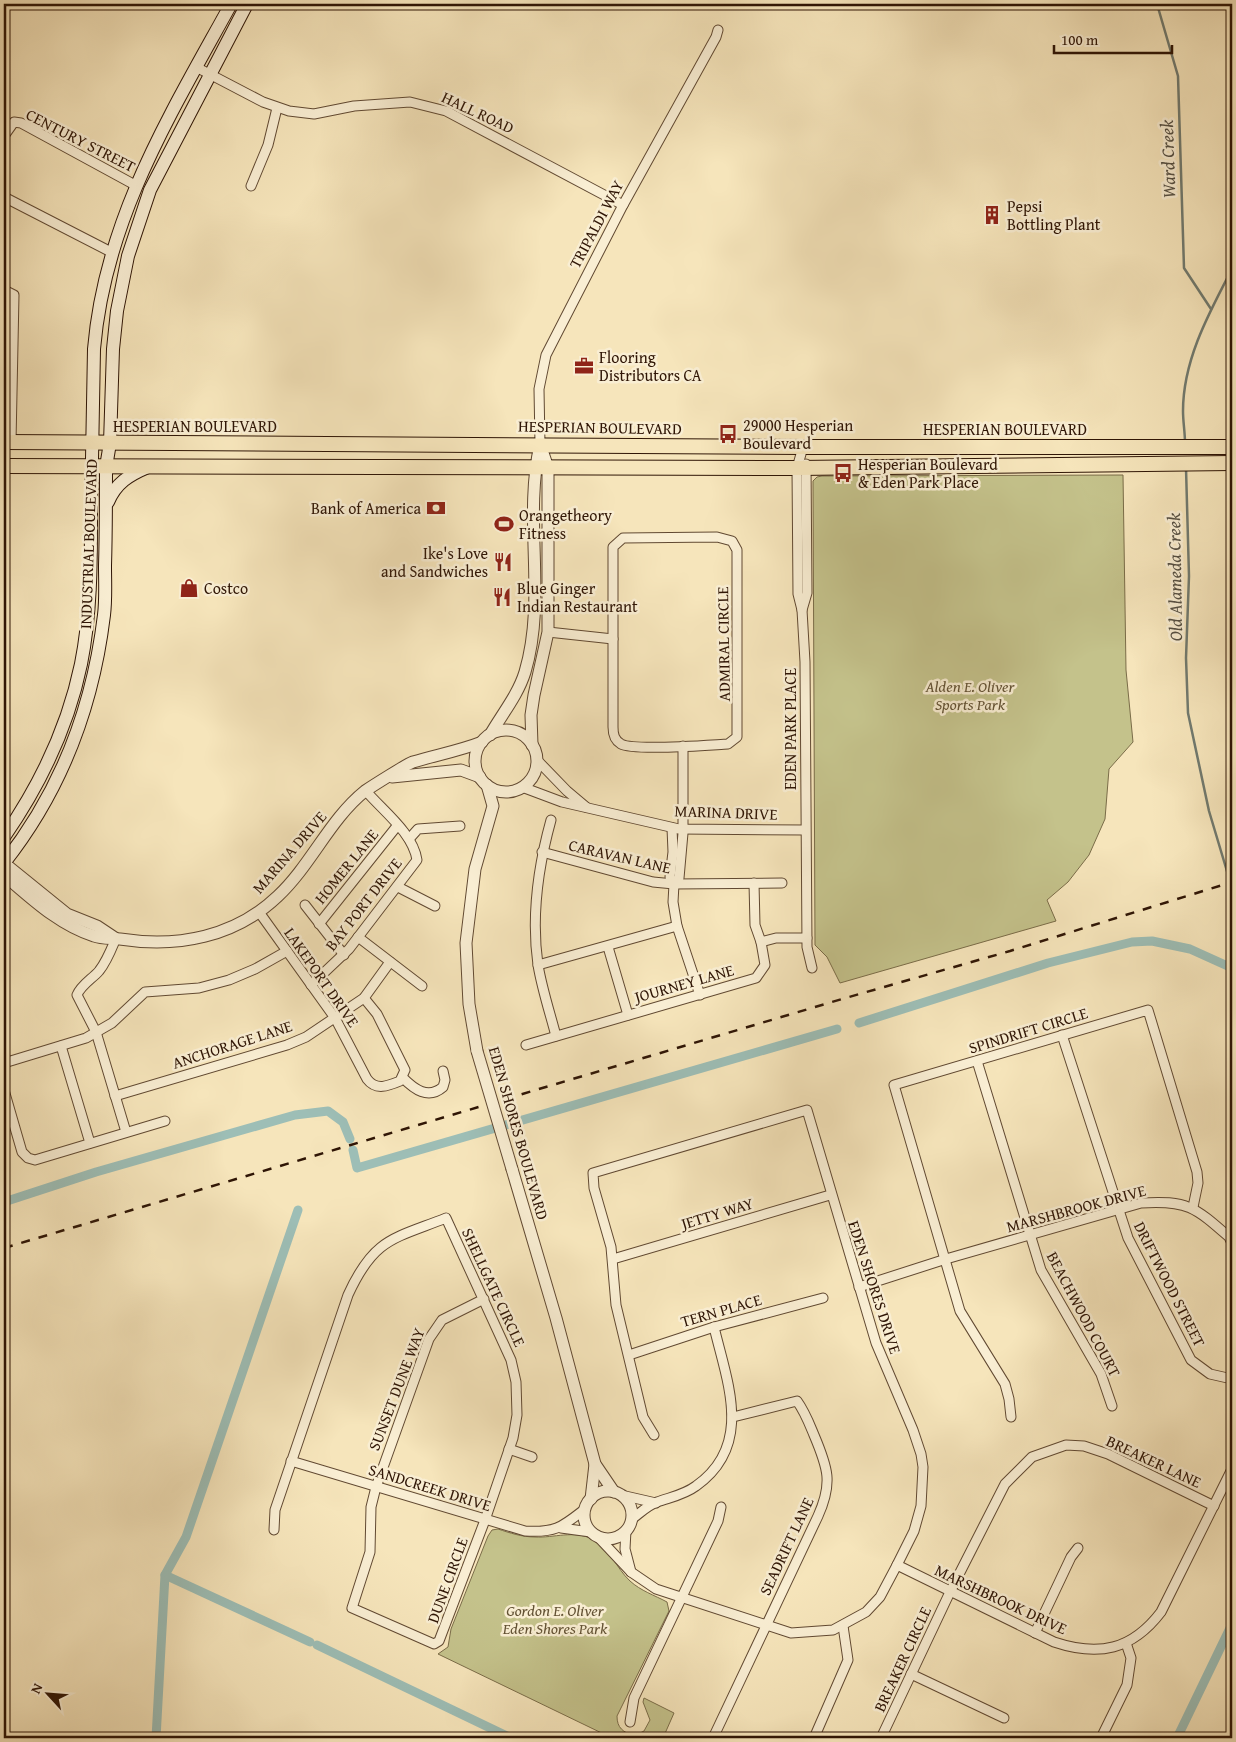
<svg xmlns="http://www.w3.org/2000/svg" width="1236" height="1742" font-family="'Gentium Book Plus',serif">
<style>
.green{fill:#c4c28b;stroke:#7a6c48}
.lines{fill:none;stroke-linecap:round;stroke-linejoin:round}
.stream{stroke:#717a6f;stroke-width:2.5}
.canal{stroke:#9dbeb6;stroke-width:9}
.minor-casing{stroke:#614932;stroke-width:11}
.tertiary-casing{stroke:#614932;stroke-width:13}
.secondary-casing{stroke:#2f1505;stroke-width:14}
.primary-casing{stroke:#2f1505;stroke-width:16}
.minor{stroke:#f9eed3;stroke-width:9}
.tertiary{stroke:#f9eed3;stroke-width:11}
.secondary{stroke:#f9eed3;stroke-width:12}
.primary{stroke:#f6e5bb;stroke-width:14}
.rail{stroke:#2f1505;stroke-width:2.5;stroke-dasharray:9 9;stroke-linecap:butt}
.tertiary-bridge-casing{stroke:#614932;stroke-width:13;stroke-linecap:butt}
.tertiary-bridge{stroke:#f9eed3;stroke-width:11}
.labels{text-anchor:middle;stroke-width:5;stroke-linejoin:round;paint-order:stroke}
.street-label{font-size:16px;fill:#2f1505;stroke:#f9eed3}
.poi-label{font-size:16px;fill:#2f1505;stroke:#f9eed3;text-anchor:start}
.park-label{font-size:16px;font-style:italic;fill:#635234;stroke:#f9eed3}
.water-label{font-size:18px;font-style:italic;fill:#565043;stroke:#f9eed3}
</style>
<rect width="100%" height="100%" fill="#f6e5bb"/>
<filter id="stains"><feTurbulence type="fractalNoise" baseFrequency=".004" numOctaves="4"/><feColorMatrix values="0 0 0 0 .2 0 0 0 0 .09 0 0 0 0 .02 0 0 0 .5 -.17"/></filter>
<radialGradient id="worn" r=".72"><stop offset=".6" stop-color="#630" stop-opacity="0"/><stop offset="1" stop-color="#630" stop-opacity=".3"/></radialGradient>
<g class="green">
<polygon points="1123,475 1126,670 1133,742 1109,769 1105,819 1089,855 1068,882 1047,900 1056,921 840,983 827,957 815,945 813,481 817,477 822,476"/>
<path d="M498,1529C510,1533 522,1537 535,1537C554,1538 574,1530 592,1539C610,1548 616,1568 630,1581C641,1591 654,1595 667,1602L669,1611L617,1716C617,1728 623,1732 634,1736L644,1731L650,1720L643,1702L644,1698L674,1713L663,1738H612L438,1654L448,1647L451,1629L488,1536L492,1530Z"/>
</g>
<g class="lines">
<g class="stream">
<polyline points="1157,4 1178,76 1184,268 1211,309"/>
<path d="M1185,443C1185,432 1183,422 1183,411C1183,360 1209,313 1232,269"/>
<polyline points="1186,468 1189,576 1186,658 1188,713 1209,811 1232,888"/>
</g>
<g class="canal">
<polyline points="859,1023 1048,963 1132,942 1152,941 1190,949 1232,968"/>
<polyline points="353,1150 357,1168 837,1029"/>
<polyline points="4,1202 96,1172 295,1115 328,1111 343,1122 350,1139"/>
<polyline points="165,1575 310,1642"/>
<polyline points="317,1645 511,1738"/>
<polyline points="156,1738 165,1575 186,1537 298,1210"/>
<polyline points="1177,1738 1232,1624"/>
</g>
<g class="minor-casing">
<g id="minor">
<polyline points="196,67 263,102 289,111 314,114 354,106 410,102 446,111 623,205"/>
<polyline points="4,136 14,122 21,123 135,185"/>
<polyline points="251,186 268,145 277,108"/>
<polyline points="4,197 111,252"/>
<polyline points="4,290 14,295 11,442"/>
<polyline points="540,444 539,389 546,355 623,205 716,37 718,30"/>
<polyline points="803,447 797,468 798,594 802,610 805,662 807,947 812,968"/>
<path d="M717,537L732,541L737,550V737L728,744C709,745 634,751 621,744C614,740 613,734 613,727V547L623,538Z"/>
<polyline points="802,610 807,593 806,464"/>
<polyline points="548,632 613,639"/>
<polyline points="683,746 683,833 679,878 674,884 673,902 677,926 700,995"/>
<polyline points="537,760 567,791 586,807"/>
<polyline points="522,787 562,802 679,829 805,830"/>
<path d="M551,820C538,867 531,916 538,965C542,989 550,1013 556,1036"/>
<polyline points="672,828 673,852 670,877 674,884"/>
<polyline points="409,839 418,829 460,826"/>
<polyline points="542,852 653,882 674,884 782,883"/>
<polyline points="398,887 435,906"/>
<polyline points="305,905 344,955"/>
<path d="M259,912L335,1018L367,1079C376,1091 388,1086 400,1081L405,1070L377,1014L364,998"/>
<polyline points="319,924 397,826"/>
<polyline points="358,937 422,986"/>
<path d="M116,938C111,950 107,961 99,971C92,979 81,985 77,995L96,1032L126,1132"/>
<polyline points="761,942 776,938 807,938"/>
<polyline points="608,947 628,1015"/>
<polyline points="538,965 677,926"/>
<path d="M311,985L349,949L417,860C413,833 383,811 366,791"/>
<polyline points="1062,1035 1128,1238 1191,1360 1210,1374 1232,1379"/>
<polyline points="526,1045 756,978 765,965 761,942 755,925 754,883"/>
<polyline points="61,1046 90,1143"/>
<polyline points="977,1061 1041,1270 1101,1374 1112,1406"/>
<polyline points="4,1063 86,1038 112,1023 145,992 199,988 229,980 255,969 287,951"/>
<path d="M403,1078C414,1089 428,1100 443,1087L445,1080L443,1071"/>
<polyline points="4,1090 22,1152 28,1158 35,1160 165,1121"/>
<polyline points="115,1096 287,1045 306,1037 364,998 390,962"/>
<polyline points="613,1259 830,1195"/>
<path d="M859,1287L946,1259L1141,1203C1187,1200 1195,1207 1229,1237L1232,1243"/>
<polyline points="629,1355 714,1327 823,1298"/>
<polyline points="1011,1417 1009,1399 1005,1384 960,1311 894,1085 1148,1010 1197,1172 1198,1183 1193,1207"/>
<polyline points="509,1449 532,1457"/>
<path d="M291,1461L525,1531C556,1533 562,1527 585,1509"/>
<polyline points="621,1495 656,1503"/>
<path d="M632,1519C640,1513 648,1505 657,1502C671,1497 684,1495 696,1486C754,1445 727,1382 714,1327"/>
<polyline points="561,1528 591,1532"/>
<path d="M274,1530L275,1510L348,1295C374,1238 393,1239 446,1218L511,1360L516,1382L517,1415L513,1438L485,1520L439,1641L434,1644L352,1608L370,1552L371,1507L376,1487L429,1339L442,1320L484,1299"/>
<polyline points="626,1530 625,1549 631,1572"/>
<polyline points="598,1537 631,1572 656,1589 791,1633 833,1630 866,1612 880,1597 897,1565 914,1531 921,1506 923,1467 921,1454 913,1430 876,1343 807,1110 593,1173 594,1188 611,1247 616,1305 643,1417 654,1435"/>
<path d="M897,1565L1054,1642C1099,1657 1132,1650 1161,1612L1232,1469"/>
<polyline points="1035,1633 1071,1557 1078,1548"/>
<polyline points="911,1674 1004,1718"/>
<polyline points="630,1722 634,1698 718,1521 721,1507"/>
<path d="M713,1738L818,1516C833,1483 828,1468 814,1435C809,1423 805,1412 797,1401L733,1417"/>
<polyline points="814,1738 848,1660 843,1626"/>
<polyline points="881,1738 950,1592 1005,1484 1032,1457 1066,1445 1084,1446 1108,1454 1214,1506"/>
<polyline points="1101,1738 1127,1685 1131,1658 1126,1643"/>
</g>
</g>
<g class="tertiary-casing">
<g id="tertiary">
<circle cx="506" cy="761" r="31"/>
<path d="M490,735C502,714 518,695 525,672C547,598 523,519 540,445"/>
<polyline points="532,745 531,715 534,695 548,632 548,468 540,444"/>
<polyline points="392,777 461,770 480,777"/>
<polyline points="4,863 67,914 97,926 115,938"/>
<path d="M4,875C31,898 59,925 94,936C102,939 112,938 120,939C178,948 235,937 278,896C311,865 330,819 365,791C371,787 407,764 413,762C436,755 459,751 482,742"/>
<polyline points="477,1051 469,1004 466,943 475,869 493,806 487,785"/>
<polyline points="512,1169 556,1318 595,1464 614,1492"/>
<circle cx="608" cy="1515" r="24"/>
<polyline points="591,1499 595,1464"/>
</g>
</g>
<g class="secondary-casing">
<g id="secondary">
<path d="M108,502C116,483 129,475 148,467"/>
<path d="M4,837C40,785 68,727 81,664C91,614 91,564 91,513C92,458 93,404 94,349C105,219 170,115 231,4"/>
<path d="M4,863C61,791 93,706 104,615C106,599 105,582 105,566C106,533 106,500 106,467L110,443L113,349L117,311L128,256L150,190L247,4"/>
</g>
</g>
<g class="primary-casing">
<g id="primary">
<polyline points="4,442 803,447 1232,447"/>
<polyline points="4,466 797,468 1232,463"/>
</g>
</g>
<use href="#minor" class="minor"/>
<use href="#tertiary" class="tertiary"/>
<use href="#secondary" class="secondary"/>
<use href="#primary" class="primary"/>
<polyline class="rail" points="4,1248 842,999 1010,951 1232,882"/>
<g class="tertiary-bridge-casing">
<polyline id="tertiary-bridge" points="477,1051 512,1169"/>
</g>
<use href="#tertiary-bridge" class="tertiary-bridge"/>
</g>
<defs>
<g id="building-bare" transform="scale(1.5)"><path d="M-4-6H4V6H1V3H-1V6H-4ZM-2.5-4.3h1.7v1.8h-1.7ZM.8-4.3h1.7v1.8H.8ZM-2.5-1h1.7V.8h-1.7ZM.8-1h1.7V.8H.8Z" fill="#8f2418" stroke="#f9eed3" stroke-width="2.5" paint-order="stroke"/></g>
<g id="office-bare" transform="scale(1.5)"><path d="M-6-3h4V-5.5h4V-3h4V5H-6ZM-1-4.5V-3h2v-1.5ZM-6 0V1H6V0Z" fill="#8f2418" stroke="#f9eed3" stroke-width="2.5" paint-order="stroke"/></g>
<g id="bus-bare" transform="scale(1.5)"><path d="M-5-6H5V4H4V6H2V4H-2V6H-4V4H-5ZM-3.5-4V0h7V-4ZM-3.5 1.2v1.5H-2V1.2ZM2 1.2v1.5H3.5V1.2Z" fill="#8f2418" stroke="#f9eed3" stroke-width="2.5" paint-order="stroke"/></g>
<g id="bank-bare" transform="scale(1.5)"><path d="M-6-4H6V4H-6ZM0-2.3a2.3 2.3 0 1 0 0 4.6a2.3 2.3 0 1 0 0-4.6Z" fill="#8f2418" stroke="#f9eed3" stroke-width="2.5" paint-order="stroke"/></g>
<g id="stadium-bare" transform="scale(1.5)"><path d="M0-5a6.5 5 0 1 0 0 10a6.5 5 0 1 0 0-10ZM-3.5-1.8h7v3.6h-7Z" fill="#8f2418" stroke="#f9eed3" stroke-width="2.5" paint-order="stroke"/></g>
<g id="restaurant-bare" transform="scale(1.5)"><path d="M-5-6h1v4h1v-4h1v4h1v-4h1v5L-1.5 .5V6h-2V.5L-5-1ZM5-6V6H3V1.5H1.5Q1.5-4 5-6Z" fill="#8f2418" stroke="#f9eed3" stroke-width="2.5" paint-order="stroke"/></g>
<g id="shop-bare" transform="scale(1.5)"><path d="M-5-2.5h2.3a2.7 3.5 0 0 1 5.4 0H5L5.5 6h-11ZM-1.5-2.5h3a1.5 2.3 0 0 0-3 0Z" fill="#8f2418" stroke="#f9eed3" stroke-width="2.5" paint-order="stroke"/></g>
</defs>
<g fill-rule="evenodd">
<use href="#building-bare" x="992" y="215"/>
<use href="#office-bare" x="584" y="366"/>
<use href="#bus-bare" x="728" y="434"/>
<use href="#bus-bare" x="843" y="473"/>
<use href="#bank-bare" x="436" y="508"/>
<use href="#stadium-bare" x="504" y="524"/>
<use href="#restaurant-bare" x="503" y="562"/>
<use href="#shop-bare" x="189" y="588"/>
<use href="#restaurant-bare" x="502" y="597"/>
</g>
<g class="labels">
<g class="street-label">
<text transform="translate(478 112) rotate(25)" y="6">HALL ROAD</text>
<text transform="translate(81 140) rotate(27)" y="6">CENTURY STREET</text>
<text transform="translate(596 224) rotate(-62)" y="6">TRIPALDI WAY</text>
<text x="195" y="432">HESPERIAN BOULEVARD</text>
<text transform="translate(600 427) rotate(1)" y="6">HESPERIAN BOULEVARD</text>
<text x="1005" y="435">HESPERIAN BOULEVARD</text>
<text transform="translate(88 544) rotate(-88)" y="6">INDUSTRIAL BOULEVARD</text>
<text transform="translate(723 644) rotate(-91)" y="6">ADMIRAL CIRCLE</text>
<text transform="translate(790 729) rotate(-90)" y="6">EDEN PARK PLACE</text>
<text transform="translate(726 812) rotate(2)" y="6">MARINA DRIVE</text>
<text transform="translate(289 852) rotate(-49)" y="6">MARINA DRIVE</text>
<text transform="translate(620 856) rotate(13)" y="6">CARAVAN LANE</text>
<text transform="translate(346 866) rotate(-51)" y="6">HOMER LANE</text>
<text transform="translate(363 904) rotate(-52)" y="6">BAY PORT DRIVE</text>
<text transform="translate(322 977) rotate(55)" y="6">LAKEPORT DRIVE</text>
<text transform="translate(684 983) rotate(-16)" y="6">JOURNEY LANE</text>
<text transform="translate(1028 1030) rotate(-17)" y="6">SPINDRIFT CIRCLE</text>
<text transform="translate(232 1044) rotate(-18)" y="6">ANCHORAGE LANE</text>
<text transform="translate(519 1133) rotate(74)" y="6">EDEN SHORES BOULEVARD</text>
<text transform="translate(1076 1208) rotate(-15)" y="6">MARSHBROOK DRIVE</text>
<text transform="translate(717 1213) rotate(-17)" y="6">JETTY WAY</text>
<text transform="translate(1170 1284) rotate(63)" y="6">DRIFTWOOD STREET</text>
<text transform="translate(494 1287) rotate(65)" y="6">SHELLGATE CIRCLE</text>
<text transform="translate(875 1287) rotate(72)" y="6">EDEN SHORES DRIVE</text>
<text transform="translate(721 1310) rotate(-16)" y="6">TERN PLACE</text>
<text transform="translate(1084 1314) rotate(62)" y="6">BEACHWOOD COURT</text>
<text transform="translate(396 1389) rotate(-69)" y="6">SUNSET DUNE WAY</text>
<text transform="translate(1154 1461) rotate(25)" y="6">BREAKER LANE</text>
<text transform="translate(430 1487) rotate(17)" y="6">SANDCREEK DRIVE</text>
<text transform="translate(786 1546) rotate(-65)" y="6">SEADRIFT LANE</text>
<text transform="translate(447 1580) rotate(-70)" y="6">DUNE CIRCLE</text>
<text transform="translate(1001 1599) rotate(25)" y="6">MARSHBROOK DRIVE</text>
<text transform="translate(902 1659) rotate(-65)" y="6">BREAKER CIRCLE</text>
</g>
<g class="poi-label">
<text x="1007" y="212">Pepsi<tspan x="1007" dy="18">Bottling Plant</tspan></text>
<text x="599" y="363">Flooring<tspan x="599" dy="18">Distributors CA</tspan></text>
<text x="743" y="431">29000 Hesperian<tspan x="743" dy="18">Boulevard</tspan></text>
<text x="858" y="470">Hesperian Boulevard<tspan x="858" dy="18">&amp; Eden Park Place</tspan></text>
<text x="421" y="514" text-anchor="end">Bank of America</text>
<text x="519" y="521">Orangetheory<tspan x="519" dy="18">Fitness</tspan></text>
<text x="488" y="559" text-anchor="end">Ike's Love<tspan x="488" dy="18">and Sandwiches</tspan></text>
<text x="204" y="594">Costco</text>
<text x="517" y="594">Blue Ginger<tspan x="517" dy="18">Indian Restaurant</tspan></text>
</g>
<g class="park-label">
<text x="970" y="692">Alden E. Oliver<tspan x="970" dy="18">Sports Park</tspan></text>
<text x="555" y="1616">Gordon E. Oliver<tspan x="555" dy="18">Eden Shores Park</tspan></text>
</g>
<g class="water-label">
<text transform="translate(1168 159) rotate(-92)" y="6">Ward Creek</text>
<text transform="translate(1175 577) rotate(-91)" y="6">Old Alameda Creek</text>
</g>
</g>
<rect width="1236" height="1742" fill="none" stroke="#f6e5bb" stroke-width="20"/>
<rect x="5" y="5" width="1226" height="1732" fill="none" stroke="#2f1505" stroke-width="2.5"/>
<rect x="10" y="10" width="1216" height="1722" fill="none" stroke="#2f1505"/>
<g transform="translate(48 1694) rotate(296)" stroke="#f9eed3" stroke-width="4" paint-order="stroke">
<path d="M0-4L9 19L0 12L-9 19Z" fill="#2f1505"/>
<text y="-8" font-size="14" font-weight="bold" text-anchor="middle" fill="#2f1505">N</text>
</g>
<path d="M1054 45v8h118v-8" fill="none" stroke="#2f1505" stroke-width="2.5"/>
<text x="1061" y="45" font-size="15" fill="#2f1505" stroke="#f9eed3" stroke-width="4" paint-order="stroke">100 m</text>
<rect width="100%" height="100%" filter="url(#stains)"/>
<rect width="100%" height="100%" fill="url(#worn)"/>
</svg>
